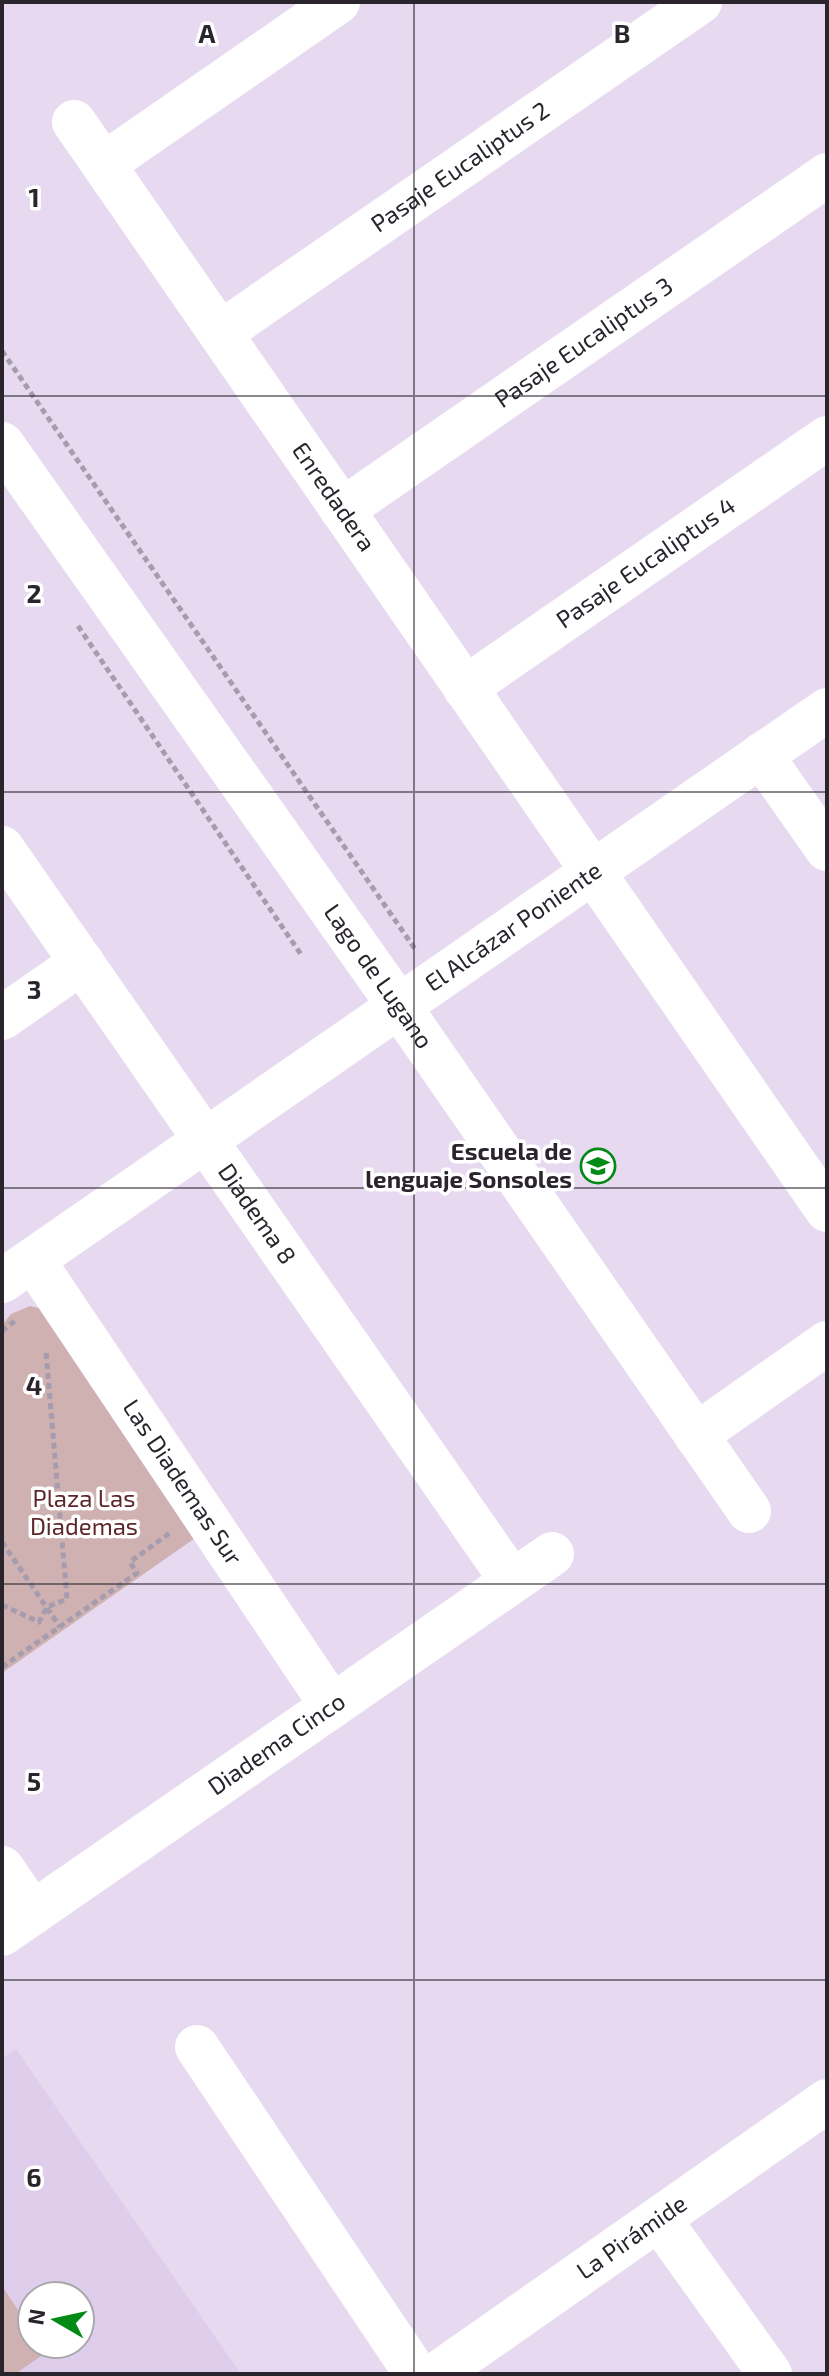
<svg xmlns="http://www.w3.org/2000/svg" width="829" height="2376" font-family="'Exo 2',sans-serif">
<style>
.built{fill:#dfceeb;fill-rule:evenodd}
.green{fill:#cfb1b1}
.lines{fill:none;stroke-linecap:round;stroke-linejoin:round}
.path{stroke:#a69cad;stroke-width:5;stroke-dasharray:6 4;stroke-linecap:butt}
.minor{stroke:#fff;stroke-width:44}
.grid{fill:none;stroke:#2a252d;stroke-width:2;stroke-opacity:0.55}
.labels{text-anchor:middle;stroke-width:7;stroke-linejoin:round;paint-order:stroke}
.street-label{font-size:24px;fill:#2a252d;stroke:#fff}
.poi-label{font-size:24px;font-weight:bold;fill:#2a252d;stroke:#fff;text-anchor:end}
.park-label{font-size:24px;fill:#5c272a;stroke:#fff}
.grid-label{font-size:26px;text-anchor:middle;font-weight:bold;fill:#2a252d;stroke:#fff;stroke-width:7;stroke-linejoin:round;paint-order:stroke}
</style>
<rect width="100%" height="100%" fill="#e7daf0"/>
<path class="built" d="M16,2049L241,2374H2V2058ZM32,2296H80V2344H32Z"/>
<g class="green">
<polygon points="30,1306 39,1308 198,1536 2,1673 2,1325 11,1314"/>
<polygon points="2,2286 32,2331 32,2344 41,2344 47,2352 15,2374 2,2374"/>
</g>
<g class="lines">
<g class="path">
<polyline points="2,351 415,949"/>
<polyline points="78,626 302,956"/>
<polyline points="2,1331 17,1319"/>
<polyline points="2,1542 60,1627"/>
<polyline points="2,1605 39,1622 47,1607 67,1599 46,1352"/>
<polyline points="2,1667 137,1573 130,1562 171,1532"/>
</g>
<g class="minor">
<path id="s1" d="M74,122L827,1210"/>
<polyline points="104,164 338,2"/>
<path id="s2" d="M220,333L700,2"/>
<path id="s3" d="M2,444L399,1006L749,1511"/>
<path id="s4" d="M342,510L827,175"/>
<path id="s5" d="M465,688L827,438"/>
<polyline points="761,755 827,849"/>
<path id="s6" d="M2,848L512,1581"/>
<polyline points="2,1018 82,962"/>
<path id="s7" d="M33,1260L332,1706"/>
<path id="s8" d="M2,1281L827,710"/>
<polyline points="696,1435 827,1343"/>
<polyline points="2,1868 33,1913"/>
<path id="s9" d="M2,1934L552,1554"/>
<polyline points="197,2047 416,2374"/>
<polyline points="659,2219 770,2374"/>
<path id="s10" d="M437,2374L827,2101"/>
</g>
</g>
<path class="grid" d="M414,2V2374M2,396H827M2,792H827M2,1188H827M2,1584H827M2,1980H827"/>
<defs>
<g id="school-ring" transform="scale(1.8)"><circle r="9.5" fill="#fff" stroke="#028a16" stroke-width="1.5"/><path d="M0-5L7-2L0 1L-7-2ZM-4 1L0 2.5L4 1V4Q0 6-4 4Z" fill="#028a16"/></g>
</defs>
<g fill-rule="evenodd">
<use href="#school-ring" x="598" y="1166"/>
</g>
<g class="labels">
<g class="street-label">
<text dy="8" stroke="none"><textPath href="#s2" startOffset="292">Pasaje Eucaliptus 2</textPath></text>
<text dy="8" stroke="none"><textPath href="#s4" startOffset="294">Pasaje Eucaliptus 3</textPath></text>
<text dy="8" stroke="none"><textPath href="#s1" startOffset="456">Enredadera</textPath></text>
<text dy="8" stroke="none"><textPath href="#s5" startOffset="220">Pasaje Eucaliptus 4</textPath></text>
<text dy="8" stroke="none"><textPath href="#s8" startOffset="622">El Alcázar Poniente</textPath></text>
<text dy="8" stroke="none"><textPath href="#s3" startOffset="652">Lago de Lugano</textPath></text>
<text dy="8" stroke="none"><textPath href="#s6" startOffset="446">Diadema 8</textPath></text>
<text dy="8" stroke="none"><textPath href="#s7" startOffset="268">Las Diademas Sur</textPath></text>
<text dy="8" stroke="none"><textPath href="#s9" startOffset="334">Diadema Cinco</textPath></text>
<text dy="8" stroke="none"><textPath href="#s10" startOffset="238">La Pirámide</textPath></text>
</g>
<g class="poi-label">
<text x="572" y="1160">Escuela de<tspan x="572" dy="28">lenguaje Sonsoles</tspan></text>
</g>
<g class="park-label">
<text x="84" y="1507">Plaza Las<tspan x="84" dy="28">Diademas</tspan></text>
</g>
</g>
<g class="grid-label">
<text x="207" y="43">A</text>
<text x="622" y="43">B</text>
<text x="34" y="207">1</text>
<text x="34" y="603">2</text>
<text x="34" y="999">3</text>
<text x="34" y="1395">4</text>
<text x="34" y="1791">5</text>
<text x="34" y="2187">6</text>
</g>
<rect width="829" height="2376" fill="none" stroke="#2a252d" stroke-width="8"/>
<g transform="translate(56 2320) rotate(279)"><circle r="38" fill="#ffffff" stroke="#aaa8ab" stroke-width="2"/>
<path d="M0-6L14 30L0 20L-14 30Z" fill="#028a16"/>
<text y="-12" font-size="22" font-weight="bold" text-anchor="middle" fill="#2a252d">N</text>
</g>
</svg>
